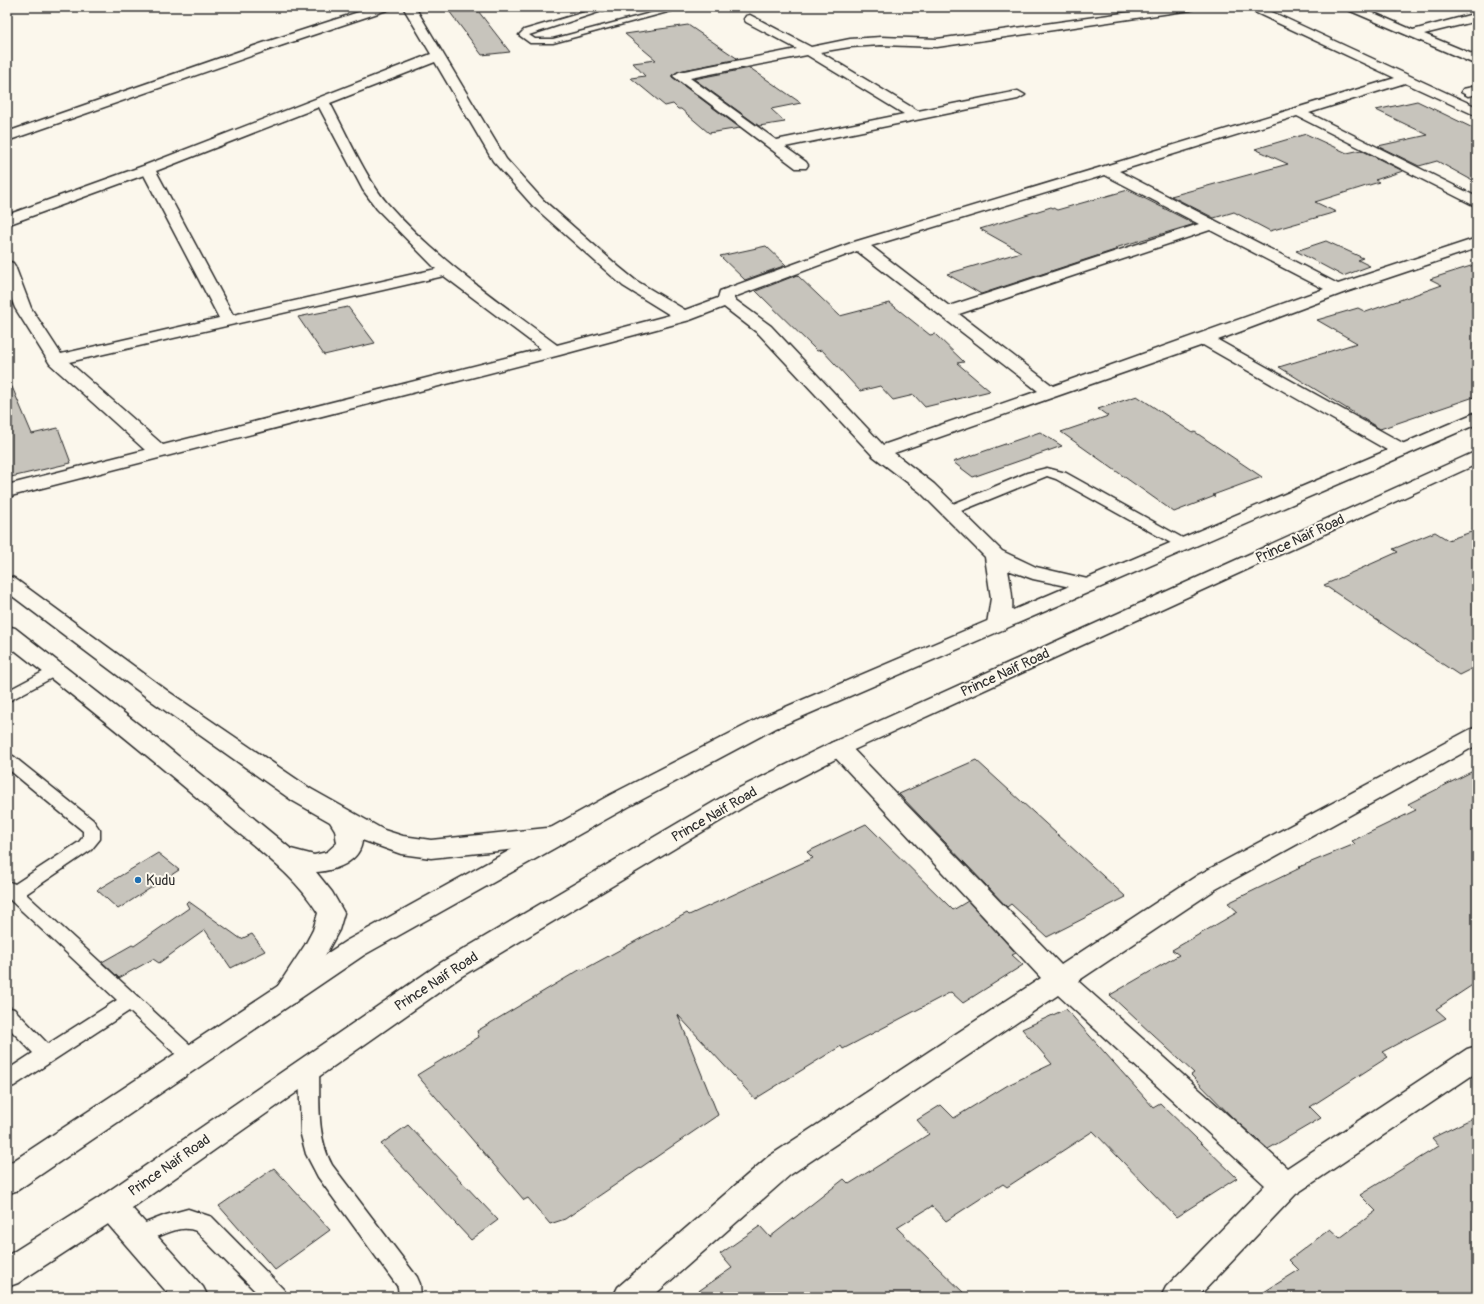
<svg xmlns="http://www.w3.org/2000/svg" width="1484" height="1304" font-family="Pangolin,sans-serif">
<style>
.building{fill:#c7c4bc;stroke:#2b2b2b}
.lines{fill:none;stroke-linecap:round;stroke-linejoin:round}
.service-casing{stroke:#2b2b2b;stroke-width:3}
.minor-casing{stroke:#2b2b2b;stroke-width:3}
.primary-casing{stroke:#2b2b2b;stroke-width:3}
.service{fill:#fbf7ec;fill-rule:evenodd}
.minor{fill:#fbf7ec;fill-rule:evenodd}
.primary{fill:#fbf7ec;fill-rule:evenodd}
.poi-dot{fill:#1f6fb2;stroke:#fbf7ec;stroke-width:1.5}
.labels{text-anchor:middle;stroke-width:4;stroke-linejoin:round;paint-order:stroke}
.street-label{font-size:14px;fill:#2b2b2b;stroke:#fbf7ec}
.poi-label{font-size:14px;fill:#2b2b2b;stroke:#fbf7ec;text-anchor:start}
</style>
<rect width="100%" height="100%" fill="#fbf7ec"/>
<filter id="ink" filterUnits="userSpaceOnUse"><feTurbulence type="fractalNoise" baseFrequency=".025" numOctaves="2"/><feDisplacementMap in="SourceGraphic" scale="8" xChannelSelector="R" yChannelSelector="G"/><feConvolveMatrix kernelMatrix="1 2 1 2 8 2 1 2 1" color-interpolation-filters="sRGB"/></filter>
<g filter="url(#ink)">
<g class="building">
<polygon points="446,7 475,7 510,52 482,55"/>
<polygon points="688,25 738,59 679,71 672,75 672,77 740,128 709,133 681,109 678,109 673,104 665,106 631,78 645,76 633,63 656,60 625,34"/>
<polygon points="750,68 801,103 771,109 785,122 759,126 694,79"/>
<polygon points="1417,101 1477,130 1477,183 1437,161 1419,166 1378,146 1428,135 1376,110"/>
<polygon points="1306,134 1347,153 1361,150 1403,171 1375,180 1379,182 1315,202 1336,212 1270,231 1234,212 1214,218 1171,196 1288,164 1255,149"/>
<polygon points="1128,190 1195,224 1115,248 1118,249 981,294 947,274 1021,252 980,229 1051,207 1057,210"/>
<polygon points="1326,241 1363,258 1358,260 1370,266 1343,276 1296,251"/>
<polygon points="766,246 786,265 745,280 720,256"/>
<polygon points="1477,264 1477,396 1380,429 1279,367 1357,343 1317,320 1358,308 1366,312 1442,285 1430,279"/>
<polygon points="797,275 840,316 890,303 930,335 935,334 964,362 957,363 990,391 925,407 914,395 893,400 880,386 860,391 822,350 817,351 756,291"/>
<polygon points="348,307 375,343 324,355 298,317"/>
<polygon points="7,375 32,434 58,428 71,463 7,478"/>
<polygon points="1137,396 1193,433 1195,432 1262,477 1213,495 1215,496 1174,512 1061,432 1108,416 1098,409"/>
<polygon points="1040,432 1062,446 973,477 953,462"/>
<polygon points="1477,530 1477,666 1459,675 1324,585 1398,552 1393,549 1435,532 1448,540"/>
<polygon points="976,760 1126,897 1047,937 1011,904 1007,907 899,794"/>
<polygon points="1477,769 1477,982 1436,1009 1446,1018 1382,1052 1388,1057 1310,1107 1321,1118 1268,1149 1234,1119 1191,1075 1194,1073 1110,995 1179,955 1172,950 1238,912 1228,903 1300,868 1299,867 1355,844 1352,841 1416,810 1408,804"/>
<polygon points="866,824 953,910 968,901 1016,953 1012,955 1023,965 963,1003 951,992 843,1049 841,1046 755,1099 678,1015 718,1115 565,1219 550,1224 528,1198 524,1200 417,1075 479,1037 477,1031 581,969 583,970 687,913 689,915 813,858 807,852"/>
<polygon points="158,853 179,870 118,909 97,890"/>
<polygon points="188,901 241,939 252,934 265,951 231,968 205,930 159,963 153,959 119,978 102,962 132,945 134,946 189,908 186,903"/>
<polygon points="1066,1009 1153,1107 1160,1103 1237,1178 1176,1217 1093,1131 1007,1187 1003,1184 946,1221 932,1206 897,1228 968,1297 690,1297 732,1268 720,1254 760,1226 770,1237 844,1179 849,1184 929,1134 917,1120 941,1105 954,1118 1008,1085 1052,1064 1022,1029"/>
<polygon points="1477,1116 1477,1297 1256,1297 1299,1270 1289,1260 1330,1229 1340,1238 1376,1211 1360,1195 1439,1146 1432,1138"/>
<polygon points="408,1125 498,1220 471,1240 381,1144"/>
<polygon points="274,1168 330,1230 275,1270 219,1206"/>
</g>
<g class="lines">
<g class="service-casing">
<g id="service">
<polygon points="602,7 614,7 529,35 535,39 553,39 673,7 686,7 553,43 530,43 519,35 524,30"/>
<polygon points="1047,468 1066,473 1188,541 1190,544 1188,547 1178,547 1056,479 1047,476 956,513 946,513 944,510 946,507 1027,473"/>
<polygon points="19,638 24,640 26,643 24,646 7,654 7,643"/>
<polygon points="56,665 61,667 64,670 61,673 7,702 7,691"/>
<polygon points="7,755 13,756 93,820 100,830 100,839 91,850 26,894 199,1053 202,1058 199,1063 192,1066 185,1063 129,1011 14,1086 7,1088 7,1070 33,1053 7,1026 7,1007 14,1009 48,1044 117,1000 7,897 7,881 15,884 79,842 83,837 83,831 7,768"/>
<path d="M309,1060L316,1062L319,1068C320,1101 316,1135 332,1165L417,1277L420,1284L421,1297H399L398,1287L318,1177L306,1154L301,1135L299,1068L302,1062Z"/>
<path d="M188,1209L212,1217L284,1290L287,1297H261L196,1231C178,1223 156,1239 138,1245L130,1243L127,1236L130,1229L166,1215Z"/>
</g>
</g>
<g class="minor-casing">
<g id="minor">
<polygon points="374,7 392,7 390,9 271,49 7,141 7,132 263,43"/>
<path d="M403,7H415L506,159L543,200L619,267L635,280L685,310L718,298L720,291L854,242L1395,78L1248,9L1246,7H1261L1477,107V116L1405,83L1309,113L1477,197V207L1297,116L1119,171L1338,284L1477,238V248L1343,293L1218,340L1408,446L1410,450L1408,454L1401,456L1394,454L1203,345L894,453L934,484L1002,551L1036,567L1096,581L1099,585L1096,589L1089,591L1033,579L1008,570C1011,588 1017,612 1006,629L998,630L990,629L987,624L991,598L985,557L920,492L873,456L759,334L724,307L690,320L560,355L7,497V485L145,450L50,364L15,308L7,287V261L13,263L15,266L31,308L61,354L219,318L144,175L7,225V215L143,166L431,54ZM435,62L493,161L533,206L623,286L670,315L557,345C498,301 436,259 387,203C365,177 347,134 330,103ZM319,107L363,190L377,209L436,269L233,315L156,171ZM1105,175L1199,224L949,306L871,246ZM1210,230L1324,289L1053,386L959,314ZM857,251L1038,391L883,445L771,326L734,299V297ZM444,276L541,349L163,445L69,362Z"/>
<path d="M1166,7H1197L1191,10L937,47L881,45L850,47L820,52L918,111L1018,91L1025,95L1018,99L785,147L806,162L808,165L806,168H796L673,76L679,72L797,49L746,22L744,19L746,16L750,15L811,47L850,39L881,37L937,39ZM807,55L904,114L776,140L690,78Z"/>
<polygon points="1344,7 1360,7 1413,30 1477,13 1477,21 1424,34 1477,56 1477,65 1346,9"/>
<polygon points="1477,86 1477,94 1468,96 1461,92 1463,89"/>
<path d="M7,576L14,578L169,692L311,789L384,830L403,836L431,840L557,827L566,830L569,836L566,842L557,845L431,858L401,854L362,840C361,862 334,871 316,872L332,892L344,913L339,930L327,952L296,1002L286,1006L276,1002L272,995L305,945L313,930L318,913C295,875 257,849 223,820C153,759 80,701 7,644V626L15,628L161,742L291,849L314,855L327,852L337,843L335,830L330,822L293,801L153,702L7,592Z"/>
<polygon points="1477,727 1477,745 1216,889 1078,981 1287,1168 1467,1049 1477,1046 1477,1072 1296,1194 1198,1297 1161,1297 1166,1287 1265,1185 1058,995 790,1175 652,1297 613,1297 618,1287 768,1157 1041,978 831,753 827,748 831,743 839,740 847,743 1061,965 1198,875 1469,730"/>
<polygon points="111,1193 122,1197 203,1287 208,1297 171,1297 100,1215 96,1206 100,1197"/>
</g>
</g>
<g class="primary-casing">
<g id="primary">
<polygon points="1477,412 1477,424 776,728 628,807 364,955 18,1190 7,1194 7,1165 346,941 610,795 760,718"/>
<polygon points="1477,451 1477,464 847,753 747,805 462,976 122,1215 18,1283 7,1287 7,1256 100,1197 442,962 729,793 831,743"/>
</g>
</g>
<use href="#service" class="service"/>
<use href="#minor" class="minor"/>
<use href="#primary" class="primary"/>
</g>
</g>
<circle class="poi-dot" cx="138" cy="880" r="4"/>
<g class="labels">
<g class="street-label">
<text transform="translate(1300 538) rotate(-25)" y="5">Prince Naif Road</text>
<text transform="translate(1005 672) rotate(-25)" y="5">Prince Naif Road</text>
<text transform="translate(714 814) rotate(-30)" y="5">Prince Naif Road</text>
<text transform="translate(436 981) rotate(-33)" y="5">Prince Naif Road</text>
<text transform="translate(169 1165) rotate(-35)" y="5">Prince Naif Road</text>
</g>
<g class="poi-label">
<text x="146" y="885">Kudu</text>
</g>
</g>
<rect width="1484" height="1304" fill="none" stroke="#fbf7ec" stroke-width="24"/>
<rect x="12" y="12" width="1460" height="1280" fill="none" stroke="#2b2b2b" stroke-width="1.5" filter="url(#ink)"/>
</svg>
